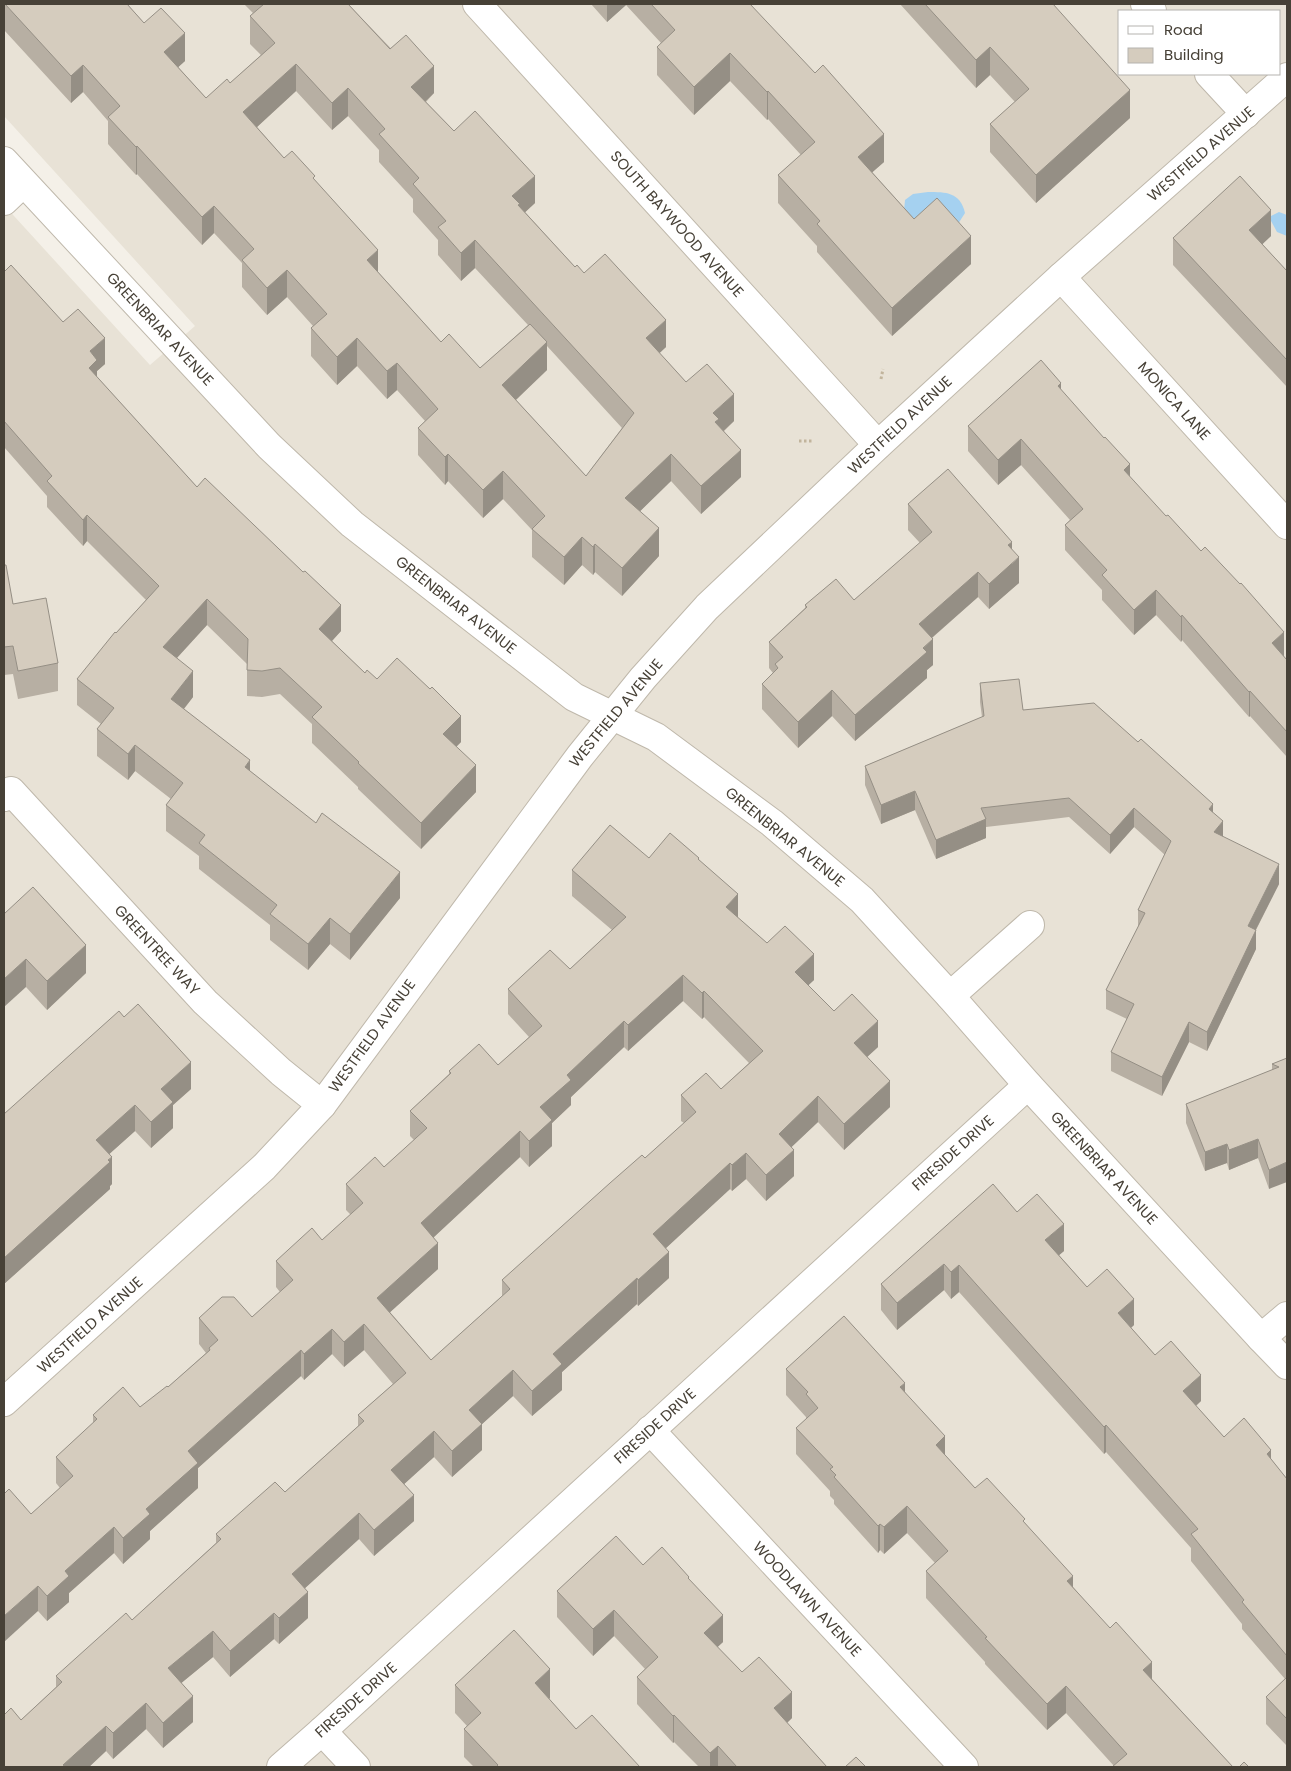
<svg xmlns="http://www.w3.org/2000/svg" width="1291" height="1771" font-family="Poppins,sans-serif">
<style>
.residential{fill:#e8e2d6;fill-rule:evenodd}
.water{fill:#a5d1f0}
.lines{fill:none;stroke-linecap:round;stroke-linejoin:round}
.street-casing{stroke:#bfb8ab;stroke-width:30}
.path{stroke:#c1b49c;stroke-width:3;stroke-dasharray:2.5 2.5;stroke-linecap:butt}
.street{stroke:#fff;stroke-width:28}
.wall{fill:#b7afa3;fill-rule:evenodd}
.shaded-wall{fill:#958f85}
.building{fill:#d5ccbe;stroke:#958f85;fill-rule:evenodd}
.labels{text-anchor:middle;stroke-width:4.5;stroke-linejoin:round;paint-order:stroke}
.street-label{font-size:15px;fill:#474137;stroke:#fff}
</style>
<rect width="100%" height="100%" fill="#f4f0e8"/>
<path class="residential" d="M4,4H1287V1767H4V205L150,365L195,326L4,116ZM1120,11H1280V74H1120Z"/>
<g class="water">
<path d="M928,192C946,192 960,192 965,213L958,224L914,221L904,211L905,200L913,194Z"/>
<polygon points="1279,212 1287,215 1287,236 1277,232 1269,217"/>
</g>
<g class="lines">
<g class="street-casing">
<g id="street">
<polyline points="477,4 878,445"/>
<polyline points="1145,4 1152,11"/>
<polyline points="1209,74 1246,114"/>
<polyline points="4,161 269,446 352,524 574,697 656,737 772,823 862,900 950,996 1028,1085 1261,1338 1287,1365"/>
<polyline points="4,201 23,183"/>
<polyline points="1061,277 1287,525"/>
<polyline points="4,797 11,791 205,1002 281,1072 322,1105"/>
<polyline points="950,996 1030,925"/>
<polyline points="1261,1338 1287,1316"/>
<polyline points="4,1402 264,1167 322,1105 580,756 643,678 707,607 878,445 1061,277 1287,77"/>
<polyline points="650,1430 964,1767"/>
<polyline points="322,1731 356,1767"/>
<polyline points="281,1767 322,1731 1028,1085"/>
</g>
</g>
<g class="path">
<polyline points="881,379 883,369"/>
<polyline points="799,441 813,441"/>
</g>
<use href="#street" class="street"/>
</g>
<g class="wall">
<path d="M4,4H127L144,23L185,61L178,67L206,98L230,83L261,55L250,44V16L253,13L244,4H348L434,93L426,102L454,131L535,203L525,212L575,267L584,273L666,347L659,353L686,382L734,421L724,431L741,477L701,514L671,481L640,511L659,556L622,596L595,572L593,575L582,565L564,585L532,557V530L503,499L483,518L448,481L445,485L418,455V428L425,421L397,390L387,399L357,366L337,385L311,356V328L313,326L287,297L267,315L242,287V263L214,233L202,245L137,174L136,175L108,144V121L83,92L71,103L4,30ZM296,91L332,130L348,116L379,150V162L413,199V212L438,240V255L461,281L475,268L528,325L480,368L441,342L378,272L315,181L284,158L257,127ZM547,346L622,428L586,476L516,400L547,370Z"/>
<polygon points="591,4 750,4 884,162 872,172 914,219 971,264 892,336 817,252 817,246 778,203 778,175 801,155 768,119 767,120 730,81 694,115 657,75 657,47 661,43 626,5 607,22"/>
<polygon points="900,4 1053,4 1130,118 1036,203 990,152 990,124 1015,102 990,75 976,88"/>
<polygon points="1287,134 1287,162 1286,161 1286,135"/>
<polygon points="1271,236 1262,244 1287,271 1287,387 1173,265 1173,238"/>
<polygon points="4,272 63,322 105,364 97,371 97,377 197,487 341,631 332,641 365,673 377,679 461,742 456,747 476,792 421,849 358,789 358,787 312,743 312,724 280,694 262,697 247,696 247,664 207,625 177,658 193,697 184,709 250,771 400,898 350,960 330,944 308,970 270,940 270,925 199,869 199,856 166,831 166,805 171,799 135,771 128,780 97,756 97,729 101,724 77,705 77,679 116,633 146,600 87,541 83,546 47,507 47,496 4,447"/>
<polygon points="1061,390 1130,477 1287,660 1287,757 1250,716 1249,717 1182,640 1181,642 1156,615 1134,635 1102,600 1102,590 1065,550 1065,525 1070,520 1021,465 998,485 968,451 968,426"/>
<polygon points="908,504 1012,549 1019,583 989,609 978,597 932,638 933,665 927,670 927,678 855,741 832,716 798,748 762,709 762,684 773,673 769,668 769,642 805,608 805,605 854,600 920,543 908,530"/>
<polygon points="4,565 13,604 58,663 58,691 18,699 13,674 4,675"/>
<polygon points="980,683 1023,710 1213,813 1223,837 1279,884 1256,930 1256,949 1207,1051 1189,1042 1162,1096 1111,1071 1111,1052 1127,1019 1106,1009 1106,990 1138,927 1138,910 1165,855 1134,827 1110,854 1069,817 986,827 986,838 936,859 915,810 881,824 865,785 865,766 982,717 980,702"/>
<path d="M649,858L699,860L738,918L767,943L814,980L808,985L834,1011L878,1047L867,1057L890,1107L844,1150L818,1122L791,1147L794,1176L766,1201L746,1179L732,1191L730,1189L666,1248L669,1278L638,1306L637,1304L562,1372V1390L532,1416L513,1396L482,1424V1450L452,1477L434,1457L404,1484L414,1521L374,1556L359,1539L305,1588L308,1618L279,1644L274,1639L230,1677L213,1657L181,1683L193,1722L163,1748L146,1729L113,1759L106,1751L89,1767H4L21,1720L56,1687V1676L132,1620L216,1543V1534L285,1492L358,1426V1415L393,1384L364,1350L344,1367L332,1354L304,1380L301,1376L198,1468V1488L150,1531V1539L123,1564L114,1553L69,1593V1602L47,1621L38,1611L31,1514L60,1488L56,1483V1457L93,1423V1415L140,1407L168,1387L206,1353L199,1344V1318L252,1317L280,1292L276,1287V1261L322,1240L351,1215L346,1210V1184L384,1167L414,1140L410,1136V1111L449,1074V1071L498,1065L529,1037L508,1014V989L570,969L612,930L572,896V870ZM683,1001L702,1019L704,1017L749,1063L721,1089L681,1095V1121L684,1123L645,1158L502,1280V1296L431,1360L390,1312L438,1269L434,1237L520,1157L529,1167L552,1146V1123L571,1105V1097L624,1047L628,1051Z"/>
<polygon points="4,914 86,973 47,1010 26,987"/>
<polygon points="1287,1058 1269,1189 1258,1158 1229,1170 1227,1163 1205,1171 1186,1123 1186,1104 1272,1070 1272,1064"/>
<polygon points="191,1089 173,1105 173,1128 151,1148 135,1131 109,1154 112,1184 110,1186 110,1189 4,1284 4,1114"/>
<polygon points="1017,1212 1064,1251 1059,1255 1087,1287 1134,1325 1131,1328 1155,1355 1201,1401 1196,1406 1224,1437 1271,1459 1287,1479 1287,1746 1266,1724 1266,1697 1285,1679 1242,1629 1242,1624 1191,1561 1191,1548 1106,1452 1104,1454 968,1302 959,1292 951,1299 944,1290 897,1330 881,1310 881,1284"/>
<polygon points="786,1369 905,1392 945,1455 975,1488 1025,1523 1073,1587 1152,1679 1233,1767 1114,1766 1066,1713 1047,1730 985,1664 985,1662 926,1598 926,1571 935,1563 907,1533 884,1554 880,1550 878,1553 834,1504 834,1500 830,1496 830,1491 796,1454 796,1428 806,1419 806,1417 786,1395"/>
<polygon points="643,1565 689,1580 723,1642 717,1647 742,1672 792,1718 787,1723 827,1767 699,1767 674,1742 673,1743 637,1704 637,1677 645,1669 614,1636 593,1656 557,1617 557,1591"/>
<polygon points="455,1685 550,1698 549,1699 576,1729 640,1767 474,1767 464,1757 464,1729 467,1726 455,1713"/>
</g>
<g class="shaded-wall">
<polygon points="607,4 626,4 626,5 607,22"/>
<polygon points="185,33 185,61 164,80 164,52"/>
<polygon points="990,47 990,75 976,88 976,60"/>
<polygon points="730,53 730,81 694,115 694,87"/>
<polygon points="296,64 296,91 243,140 243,112"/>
<polygon points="83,65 83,92 71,103 71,76"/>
<polygon points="434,66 434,93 411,115 411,87"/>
<polygon points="348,88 348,116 332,130 332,103"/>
<polygon points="1130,90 1130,118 1036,203 1036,175"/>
<polygon points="768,91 768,119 767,120 767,92"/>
<polygon points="884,134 884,162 858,185 858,157"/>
<polygon points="137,146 137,174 136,175 136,147"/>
<polygon points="535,176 535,203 520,217 512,196"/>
<polygon points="214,206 214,233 202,245 202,217"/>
<polygon points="1271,210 1271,236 1249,257 1249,230"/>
<polygon points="971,236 971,264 892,336 892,308"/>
<polygon points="475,240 475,268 461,281 461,253"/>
<polygon points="378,250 378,278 367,260"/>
<polygon points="287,270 287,297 267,315 267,288"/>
<polygon points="666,320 666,347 646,366 646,338"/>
<polygon points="105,338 105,364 97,371 97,386 89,394 90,351"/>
<polygon points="357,338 357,366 337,385 337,357"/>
<polygon points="547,342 547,370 502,413 502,385"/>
<polygon points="397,363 397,390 387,399 387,371"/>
<polygon points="1061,383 1061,409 1058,386"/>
<polygon points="734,394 734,421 719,435 713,413"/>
<polygon points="1021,439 1021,465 998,485 998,460"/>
<polygon points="741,450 741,477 701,514 701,486"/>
<polygon points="448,454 448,481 445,485 445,457"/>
<polygon points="671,454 671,481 625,526 625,498"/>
<polygon points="1130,464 1130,490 1124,470"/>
<polygon points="503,471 503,499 483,518 483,490"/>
<polygon points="87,515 87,541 83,546 83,520"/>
<polygon points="659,528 659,556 622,596 622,568"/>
<polygon points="582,537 582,565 564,585 564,557"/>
<polygon points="1012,542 1012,564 1019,557 1019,583 989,609 989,584 1008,545"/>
<polygon points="595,544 595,572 593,575 593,547"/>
<polygon points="978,572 978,597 919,649 919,624"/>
<polygon points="1156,590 1156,615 1134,635 1134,610"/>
<polygon points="207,599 207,625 163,673 163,647"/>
<polygon points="341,605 341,631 319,655 319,629"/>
<polygon points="1182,615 1182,640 1181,642 1181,617"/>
<polygon points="1284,632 1284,658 1272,643"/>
<polygon points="933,639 933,665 927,670 927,678 855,741 855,715"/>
<polygon points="193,671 193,697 171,725 171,699"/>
<polygon points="832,690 832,716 798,748 798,722"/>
<polygon points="1250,691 1250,716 1249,717 1249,692"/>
<polygon points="461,716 461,742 443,760 443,734"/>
<polygon points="135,745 135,771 128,780 128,754"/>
<polygon points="250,760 250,787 245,767"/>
<polygon points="476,765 476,792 421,849 421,823"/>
<polygon points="915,791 915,810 881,824 881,805"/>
<polygon points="1213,804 1213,824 1209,809"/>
<polygon points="1134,808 1134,827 1110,854 1110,835"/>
<polygon points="986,819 986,838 936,859 936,840"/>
<polygon points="1223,821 1223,841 1214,832"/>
<polygon points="1279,864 1279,884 1248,945 1248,926"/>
<polygon points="400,872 400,898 350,960 350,934"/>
<polygon points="738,894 738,920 726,907"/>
<polygon points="330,918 330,944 308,970 308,944"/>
<polygon points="1256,930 1256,949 1207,1051 1207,1032"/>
<polygon points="86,945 86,973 47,1010 47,981"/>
<polygon points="814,954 814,980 795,998 795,972"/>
<polygon points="26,959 26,987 4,1007 4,979"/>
<polygon points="683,975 683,1001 628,1051 628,1025"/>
<polygon points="704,991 704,1017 702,1019 702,993"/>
<polygon points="624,1021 624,1047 571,1097 571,1105 552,1123 552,1146 529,1167 529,1141 540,1107 567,1075"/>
<polygon points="878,1021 878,1047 854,1069 854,1043"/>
<polygon points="1189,1022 1189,1042 1162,1096 1162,1077"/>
<polygon points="191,1062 191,1089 173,1105 173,1128 151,1148 151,1122 161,1089"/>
<polygon points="890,1081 890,1107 844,1150 844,1124"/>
<polygon points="818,1096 818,1122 779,1159 779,1134"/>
<polygon points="135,1105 135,1131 96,1166 96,1140"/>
<polygon points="520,1131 520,1157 421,1249 421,1223"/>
<polygon points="1258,1139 1258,1158 1229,1170 1229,1150"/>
<polygon points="1227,1144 1227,1163 1205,1171 1205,1152"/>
<polygon points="794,1150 794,1176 766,1201 766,1175"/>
<polygon points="746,1153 746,1179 732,1191 732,1165"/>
<polygon points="112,1157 112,1184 110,1186 110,1189 4,1284 4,1258"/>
<polygon points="1287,1162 1287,1182 1269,1189 1269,1170"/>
<polygon points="730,1163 730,1189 653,1260 653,1234"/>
<polygon points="1064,1224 1064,1251 1045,1267 1045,1240"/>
<polygon points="438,1243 438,1269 377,1324 377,1298"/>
<polygon points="669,1252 669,1278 638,1306 638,1280"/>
<polygon points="944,1264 944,1290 897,1330 897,1303"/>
<polygon points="959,1265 959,1292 951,1299 951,1272"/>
<polygon points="637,1278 637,1304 562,1372 562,1390 532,1416 532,1391 553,1354"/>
<polygon points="1134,1299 1134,1325 1118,1339 1118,1313"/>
<polygon points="364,1324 364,1350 344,1367 344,1342"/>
<polygon points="332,1329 332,1354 304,1380 304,1354"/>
<polygon points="301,1350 301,1376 198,1468 198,1488 150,1531 150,1539 123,1564 123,1538 146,1509 188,1451"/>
<polygon points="513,1370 513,1396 470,1435 482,1424 482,1450 452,1477 452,1451 469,1410"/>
<polygon points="1201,1375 1201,1401 1183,1417 1183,1391"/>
<polygon points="905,1383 905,1409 900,1387"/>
<polygon points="1106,1425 1106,1452 1104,1454 1104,1427"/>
<polygon points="434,1431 434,1457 391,1496 391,1470"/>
<polygon points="945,1436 945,1463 936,1445"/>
<polygon points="1271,1450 1271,1476 1267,1454"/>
<polygon points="414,1495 414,1521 374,1556 374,1530"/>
<polygon points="907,1506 907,1533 884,1554 884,1527"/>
<polygon points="359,1513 359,1539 292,1600 292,1574"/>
<polygon points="880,1524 880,1550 878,1553 878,1526"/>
<polygon points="114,1527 114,1553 69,1593 69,1602 47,1621 47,1596 65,1571"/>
<polygon points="1073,1576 1073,1602 1067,1581"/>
<polygon points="38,1586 38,1611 4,1642 4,1616"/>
<polygon points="308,1592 308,1618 279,1644 279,1618"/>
<polygon points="614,1610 614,1636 593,1656 593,1629"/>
<polygon points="274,1613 274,1639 230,1677 230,1651"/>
<polygon points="723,1615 723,1642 704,1660 704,1633"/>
<polygon points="213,1631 213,1657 168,1694 168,1668"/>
<polygon points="1152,1662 1152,1689 1143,1670"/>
<polygon points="550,1669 550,1698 535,1712 535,1683"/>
<polygon points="1066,1686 1066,1713 1047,1730 1047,1704"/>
<polygon points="792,1692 792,1718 774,1735 774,1708"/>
<polygon points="193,1696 193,1722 163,1748 163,1723"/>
<polygon points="146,1703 146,1729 113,1759 113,1733"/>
<polygon points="674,1715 674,1742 673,1743 673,1716"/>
<polygon points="106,1726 106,1751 89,1767 63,1767 63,1765"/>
<polygon points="718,1746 718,1767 710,1767 710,1753"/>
</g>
<g class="building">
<path d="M5,4H127L144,23L161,8L185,33L164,52L206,98L227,79L230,83L275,43L250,16L264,4H348L390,49L406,35L434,66L411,87L454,131L475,111L535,176L512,196L520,204L518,205L575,267L577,265L584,273L605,254L666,320L646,338L686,382L707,364L734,394L713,413L719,419L715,422L741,450L701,486L671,454L625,498L659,528L622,568L595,544L593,547L582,537L564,557L532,529L545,516L503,471L483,490L448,454L445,457L418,428L438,409L397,363L387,371L357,338L337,357L311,328L327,314L287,270L267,288L242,260L254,249L214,206L202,217L137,146L136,147L108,117L120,106L83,65L71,76ZM296,64L332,103L348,88L385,129L379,134L419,178L413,184L446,221L438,227L461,253L475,240L634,413L586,476L502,385L547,342L530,324L480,368L449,334L441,342L367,260L378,250L313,178L315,176L292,151L284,158L243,112Z"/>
<polygon points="651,4 750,4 815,73 823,65 884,134 858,157 914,219 937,198 971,236 892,308 817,224 820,221 778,175 815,142 768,91 767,92 730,53 694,87 657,47 675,30"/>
<polygon points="925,4 1053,4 1130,90 1036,175 990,124 1029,89 990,47 976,60"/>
<polygon points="1240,176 1271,210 1249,230 1287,271 1287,360 1173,238"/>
<polygon points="11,265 63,322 78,309 105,338 90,351 97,360 89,368 197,487 205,478 303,572 305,571 341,605 319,629 365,673 367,670 377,679 397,658 430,689 432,687 461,716 443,734 476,765 421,823 358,763 359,762 312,717 322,707 280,668 262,671 247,670 248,639 207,599 163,647 193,671 171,699 250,760 245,767 316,823 322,813 400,872 350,934 330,918 308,944 270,914 277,905 199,843 205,835 166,805 183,783 135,745 128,754 97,729 114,708 77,679 115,632 116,633 159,586 87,515 83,520 47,481 52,476 4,421 4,272"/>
<polygon points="1041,360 1061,383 1058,386 1104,438 1105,437 1130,464 1124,470 1166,516 1168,515 1201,551 1205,547 1240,584 1241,583 1284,632 1272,643 1287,660 1287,732 1250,691 1249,692 1182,615 1181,617 1156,590 1134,610 1102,575 1107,570 1065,525 1083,509 1021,439 998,460 968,426"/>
<polygon points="948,469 1012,542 1008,545 1019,557 989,584 978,572 919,624 933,639 923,648 927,652 855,715 832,690 798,722 762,684 778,668 775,664 783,657 769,642 807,607 805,605 836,579 854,600 932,532 908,504"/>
<polygon points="4,565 6,565 13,604 46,598 58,663 18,671 13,646 4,647"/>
<polygon points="1019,679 1023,710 1094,703 1138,742 1141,739 1213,804 1209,809 1223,821 1214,832 1279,864 1248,926 1256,930 1207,1032 1189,1022 1162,1077 1111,1052 1134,1004 1106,990 1145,913 1138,910 1171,841 1134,808 1110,835 1069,798 981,808 986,819 936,840 915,791 881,805 865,766 984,716 980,683"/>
<path d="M610,825L649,858L670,833L699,858L698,859L738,894L726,907L767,943L785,926L814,954L795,972L834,1011L852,994L878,1021L854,1043L890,1081L844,1124L818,1096L779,1134L794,1150L766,1175L746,1153L732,1165L730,1163L653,1234L669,1252L638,1280L637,1278L553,1354L562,1364L532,1391L513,1370L469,1410L482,1424L452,1451L434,1431L391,1470L414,1495L374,1530L359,1513L292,1574L308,1592L279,1618L274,1613L230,1651L213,1631L168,1668L193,1696L163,1723L146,1703L113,1733L106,1726L63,1765L66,1767H4V1715L11,1708L21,1720L62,1682L56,1676L126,1613L132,1620L221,1539L216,1534L275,1482L285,1492L364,1421L358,1415L406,1373L364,1324L344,1342L332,1329L304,1354L301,1350L188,1451L198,1463L146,1509L150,1514L123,1538L114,1527L65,1571L69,1576L47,1596L38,1586L4,1616V1494L9,1489L31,1514L73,1476L56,1457L97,1419L93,1415L123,1387L140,1407L167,1386L168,1387L210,1350L209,1348L218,1340L199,1318L222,1297H234L252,1317L293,1280L276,1261L312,1228L322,1240L363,1203L346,1184L375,1157L384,1167L427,1128L410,1111L451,1073L449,1071L479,1044L498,1065L542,1026L508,989L550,950L570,969L626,917L572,870ZM683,975L702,993L704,991L763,1051L721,1089L706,1073L681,1095L696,1112L645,1158L642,1155L610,1183L502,1280L510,1289L431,1360L377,1298L438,1243L421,1223L520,1131L529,1141L552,1120L540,1107L571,1080L567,1075L624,1021L628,1025Z"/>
<polygon points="33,887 86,945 47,981 26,959 4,979 4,914"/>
<polygon points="138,1004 191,1062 161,1089 173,1102 151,1122 135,1105 96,1140 112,1157 108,1160 110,1162 4,1258 4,1114 119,1011 124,1017"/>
<polygon points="1287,1058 1287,1162 1269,1170 1258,1139 1229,1150 1227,1144 1205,1152 1186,1104 1279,1067 1272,1064"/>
<polygon points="993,1184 1017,1212 1037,1194 1064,1224 1045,1240 1087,1287 1107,1269 1134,1299 1118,1313 1155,1355 1171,1341 1201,1375 1183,1391 1224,1437 1244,1418 1271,1450 1267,1454 1287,1479 1287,1656 1242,1602 1244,1600 1191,1534 1198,1529 1106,1425 1104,1427 959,1265 951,1272 944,1264 897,1303 881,1284"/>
<polygon points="844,1316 905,1383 900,1387 945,1436 936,1445 975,1488 987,1478 1025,1519 1023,1521 1073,1576 1067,1581 1110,1628 1116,1622 1152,1662 1143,1670 1233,1767 1112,1767 1127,1754 1066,1686 1047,1704 985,1638 987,1637 926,1571 948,1551 907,1506 884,1527 880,1524 878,1526 834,1477 836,1475 830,1469 833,1467 796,1428 818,1408 806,1394 808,1392 786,1369"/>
<polygon points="616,1536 643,1565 662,1547 689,1577 688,1578 723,1615 704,1633 742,1672 759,1657 792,1692 774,1708 827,1767 737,1767 718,1746 710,1753 674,1715 673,1716 637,1677 658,1657 614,1610 593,1629 557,1591"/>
<polygon points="514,1630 550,1669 535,1683 576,1729 592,1715 640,1767 496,1767 498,1765 464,1729 481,1713 455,1685"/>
<polygon points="1287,1677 1287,1719 1266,1697"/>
<polygon points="856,1757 866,1767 845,1767"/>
<polygon points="1244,1762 1249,1767 1239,1767"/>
</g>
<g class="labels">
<g class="street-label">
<text transform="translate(1201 154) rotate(-41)" y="5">WESTFIELD AVENUE</text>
<text transform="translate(677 224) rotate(48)" y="5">SOUTH BAYWOOD AVENUE</text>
<text transform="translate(160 329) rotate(47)" y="5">GREENBRIAR AVENUE</text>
<text transform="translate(1174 401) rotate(48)" y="5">MONICA LANE</text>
<text transform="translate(900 425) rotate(-43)" y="5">WESTFIELD AVENUE</text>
<text transform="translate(456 605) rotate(38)" y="5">GREENBRIAR AVENUE</text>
<text transform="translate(616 713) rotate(-50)" y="5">WESTFIELD AVENUE</text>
<text transform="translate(785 837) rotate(39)" y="5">GREENBRIAR AVENUE</text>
<text transform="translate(157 950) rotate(47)" y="5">GREENTREE WAY</text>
<text transform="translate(372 1036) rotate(-54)" y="5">WESTFIELD AVENUE</text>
<text transform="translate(953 1153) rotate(-42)" y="5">FIRESIDE DRIVE</text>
<text transform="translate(1104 1168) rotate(47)" y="5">GREENBRIAR AVENUE</text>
<text transform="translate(90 1325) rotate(-42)" y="5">WESTFIELD AVENUE</text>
<text transform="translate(655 1426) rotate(-42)" y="5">FIRESIDE DRIVE</text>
<text transform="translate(807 1599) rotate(47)" y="5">WOODLAWN AVENUE</text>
<text transform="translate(356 1700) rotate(-42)" y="5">FIRESIDE DRIVE</text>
</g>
</g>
<rect width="1291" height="1771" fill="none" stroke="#474137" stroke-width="10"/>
<rect x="1118" y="10" width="162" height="65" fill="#ffffff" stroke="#b5b3af"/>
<rect x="1128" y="26" width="25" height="8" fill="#ffffff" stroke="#b5b3af"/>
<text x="1164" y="35" font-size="15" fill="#474137">Road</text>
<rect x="1128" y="48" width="25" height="15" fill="#d5ccbe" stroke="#b5b3af"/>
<text x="1164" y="60" font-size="15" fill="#474137">Building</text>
</svg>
